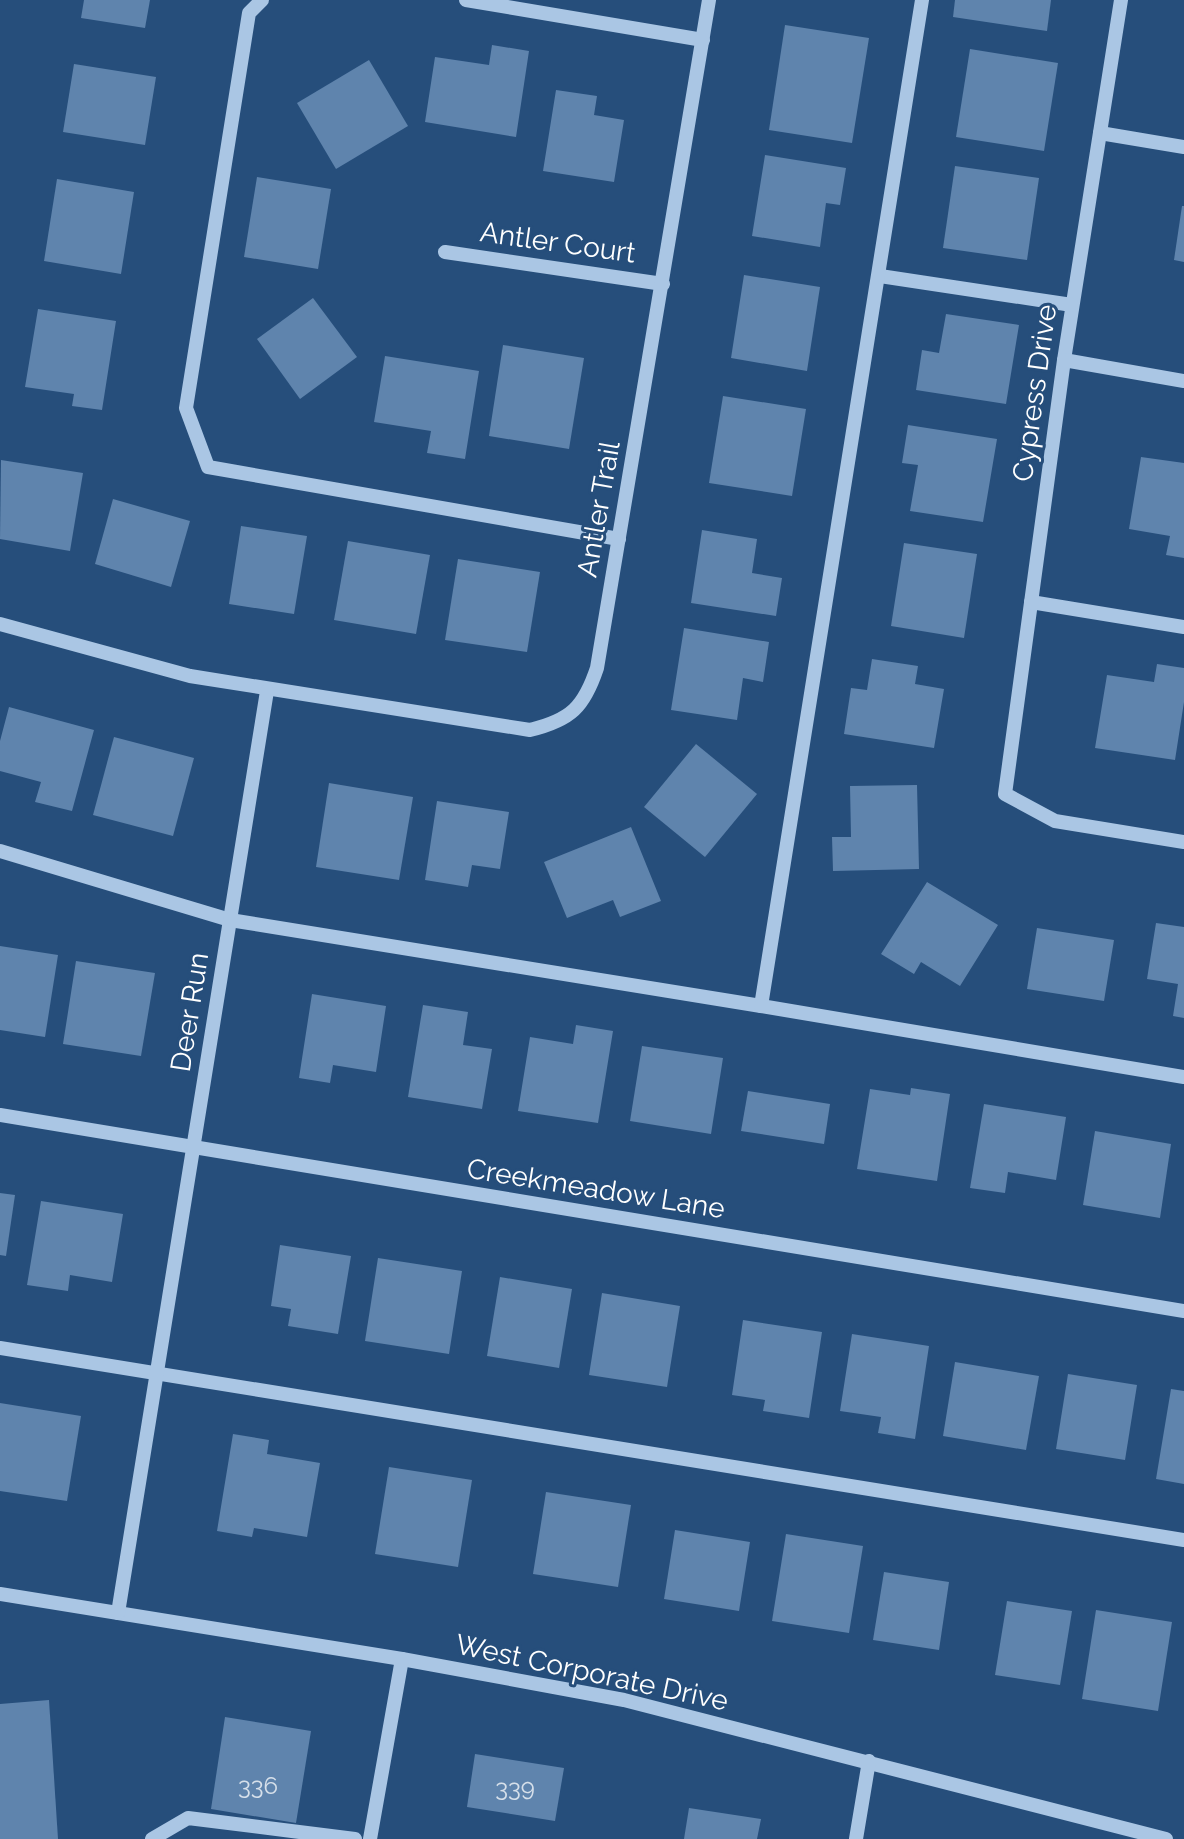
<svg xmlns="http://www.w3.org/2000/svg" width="1184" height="1839" font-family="Raleway,sans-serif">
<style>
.building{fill:#5f84ad}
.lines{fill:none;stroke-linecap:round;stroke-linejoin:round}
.minor{stroke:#aac6e4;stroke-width:14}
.labels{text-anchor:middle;stroke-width:6;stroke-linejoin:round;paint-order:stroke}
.number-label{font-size:24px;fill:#d7e0ea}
.street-label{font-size:28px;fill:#fff;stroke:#264e7b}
</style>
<rect width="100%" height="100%" fill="#264e7b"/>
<g class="building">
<polygon points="84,0 150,0 145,28 81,18"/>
<polygon points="955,0 1051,0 1047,31 953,17"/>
<polygon points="785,25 869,38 852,143 769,130"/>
<polygon points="492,45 529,51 516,137 425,122 435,57 489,65"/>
<polygon points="970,49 1058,63 1044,151 956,137"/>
<polygon points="369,60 408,126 336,169 297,103"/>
<polygon points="74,64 156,77 145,145 63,132"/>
<polygon points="556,90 597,96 594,115 624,120 614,182 543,171"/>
<polygon points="765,155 846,168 840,205 826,203 820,247 752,236"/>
<polygon points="955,166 1039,178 1027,260 943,248"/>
<polygon points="257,177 331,189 318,269 244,257"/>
<polygon points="57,179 134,192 121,274 44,261"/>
<polygon points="1182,206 1184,206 1184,262 1174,260"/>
<polygon points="744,275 820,287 807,371 731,358"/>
<polygon points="313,298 357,357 300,399 257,339"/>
<polygon points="38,309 116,321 102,410 72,406 74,394 25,387"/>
<polygon points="946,314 1019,325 1006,404 916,390 922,350 939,353"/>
<polygon points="503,345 584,358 569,449 489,436"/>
<polygon points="385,356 479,371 465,459 427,453 431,431 374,422"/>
<polygon points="723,396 806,409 792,496 709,483"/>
<polygon points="908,425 997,439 983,522 910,511 918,465 902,463"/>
<polygon points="1141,457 1184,463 1184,558 1166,555 1170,536 1129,529"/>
<polygon points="1,460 83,473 70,551 0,539"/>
<polygon points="113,499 190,521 171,587 95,564"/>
<polygon points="241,526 307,536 294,614 229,604"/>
<polygon points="702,530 757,539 752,573 782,578 776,616 691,603"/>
<polygon points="348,541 430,555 416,634 334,620"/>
<polygon points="904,543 977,554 964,638 891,626"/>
<polygon points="458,559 540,572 527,652 445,640"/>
<polygon points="684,628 769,642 763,682 743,678 737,720 671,710"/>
<polygon points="872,659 918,666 915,684 944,689 934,748 844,734 851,688 867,690"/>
<polygon points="1157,664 1184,668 1184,702 1175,760 1095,748 1107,675 1154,682"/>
<polygon points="9,707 94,730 72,811 35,802 41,782 0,771 0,741"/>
<polygon points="114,737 194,758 173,836 93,815"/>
<polygon points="696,744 757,794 705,857 644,807"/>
<polygon points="329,783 413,797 399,880 316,867"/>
<polygon points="917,785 919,869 833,871 832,837 851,837 850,786"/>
<polygon points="437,801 509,812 500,869 472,865 468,887 425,880"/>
<polygon points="631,827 661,901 620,917 613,900 567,918 544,862"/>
<polygon points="927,882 998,925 960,986 921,962 914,974 881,954"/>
<polygon points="1156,923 1184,927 1184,1018 1173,1016 1178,984 1147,979"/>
<polygon points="1037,928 1114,940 1104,1001 1027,989"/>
<polygon points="0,946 58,955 45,1037 0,1030"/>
<polygon points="76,961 155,973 141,1056 63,1044"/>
<polygon points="312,994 386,1006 376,1072 333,1065 330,1083 299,1078"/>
<polygon points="423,1005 468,1012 463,1045 492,1049 482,1109 408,1097"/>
<polygon points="576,1025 613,1031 598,1123 518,1111 530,1037 573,1044"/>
<polygon points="642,1046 723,1058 711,1134 630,1121"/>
<polygon points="911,1088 950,1094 937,1181 857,1169 870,1089 910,1095"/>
<polygon points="748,1091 830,1104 824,1144 741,1131"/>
<polygon points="984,1104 1066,1117 1056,1180 1008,1172 1005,1193 970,1188"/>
<polygon points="1095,1131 1171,1144 1160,1218 1083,1205"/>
<polygon points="0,1193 15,1195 6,1256 0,1255"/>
<polygon points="41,1201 123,1214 112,1282 70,1275 68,1291 27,1285"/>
<polygon points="280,1245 351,1256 338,1334 288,1326 291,1309 271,1306"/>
<polygon points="378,1258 462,1271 449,1354 365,1341"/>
<polygon points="500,1277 572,1289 559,1368 487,1356"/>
<polygon points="602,1293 680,1306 667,1387 589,1375"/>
<polygon points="743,1320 822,1332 809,1418 763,1411 765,1400 732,1395"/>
<polygon points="852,1334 929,1346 915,1439 878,1433 881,1417 840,1411"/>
<polygon points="955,1362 1039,1376 1026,1450 943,1436"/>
<polygon points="1068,1374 1137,1385 1125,1460 1056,1449"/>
<polygon points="1171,1389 1184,1391 1184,1484 1156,1479"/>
<polygon points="0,1403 81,1416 67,1501 0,1491"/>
<polygon points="233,1434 269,1440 267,1454 320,1463 307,1537 254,1528 252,1537 217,1531"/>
<polygon points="389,1467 472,1480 458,1567 375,1554"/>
<polygon points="546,1492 631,1505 618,1587 533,1574"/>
<polygon points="675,1530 750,1542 739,1611 664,1599"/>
<polygon points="786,1534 863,1546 849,1633 772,1621"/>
<polygon points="884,1572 949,1582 939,1650 873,1640"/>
<polygon points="1007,1601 1072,1611 1060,1685 995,1675"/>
<polygon points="1096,1610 1172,1622 1158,1711 1082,1699"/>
<polygon points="49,1700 58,1839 0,1839 0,1704"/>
<polygon points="225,1717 311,1731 296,1823 211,1809"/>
<polygon points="475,1754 564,1768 555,1821 467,1807"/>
<polygon points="689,1808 761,1819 757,1839 684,1839"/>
</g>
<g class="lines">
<g class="minor">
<polyline points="262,0 249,13 186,408 208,467 619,539"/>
<polyline points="466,0 703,40"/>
<polyline points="1121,0 1064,360 1005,794 1055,821 1184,842"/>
<polyline points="1100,133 1184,147"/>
<polyline points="445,252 663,284"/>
<polyline points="880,276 1072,305"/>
<polyline points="1064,360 1184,381"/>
<polyline points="1031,602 1184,627"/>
<path d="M0,624L190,676L530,730C571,720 584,707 597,668L709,0"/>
<polyline points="0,851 230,920 761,1006 922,0"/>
<polyline points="761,1006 1184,1077"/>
<polyline points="0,1115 1184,1311"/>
<polyline points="0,1348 1184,1540"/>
<polyline points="0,1594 402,1659 624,1700 1166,1839"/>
<polyline points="118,1613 267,691"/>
<polyline points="152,1839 188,1818 355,1839"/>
<polyline points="370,1839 402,1659"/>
<polyline points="856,1839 869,1761"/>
</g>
</g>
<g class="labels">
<g class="number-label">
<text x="258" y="1794">336</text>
<text x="515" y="1796">339</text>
</g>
<g class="street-label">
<text transform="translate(558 242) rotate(8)" y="10">Antler Court</text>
<text transform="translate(1034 393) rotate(-82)" y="10">Cypress Drive</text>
<text transform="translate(598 509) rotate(-80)" y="10">Antler Trail</text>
<text transform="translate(189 1012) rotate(-81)" y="10">Deer Run</text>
<text transform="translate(596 1188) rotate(9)" y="10">Creekmeadow Lane</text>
<text transform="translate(592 1672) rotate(12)" y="10">West Corporate Drive</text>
</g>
</g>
</svg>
